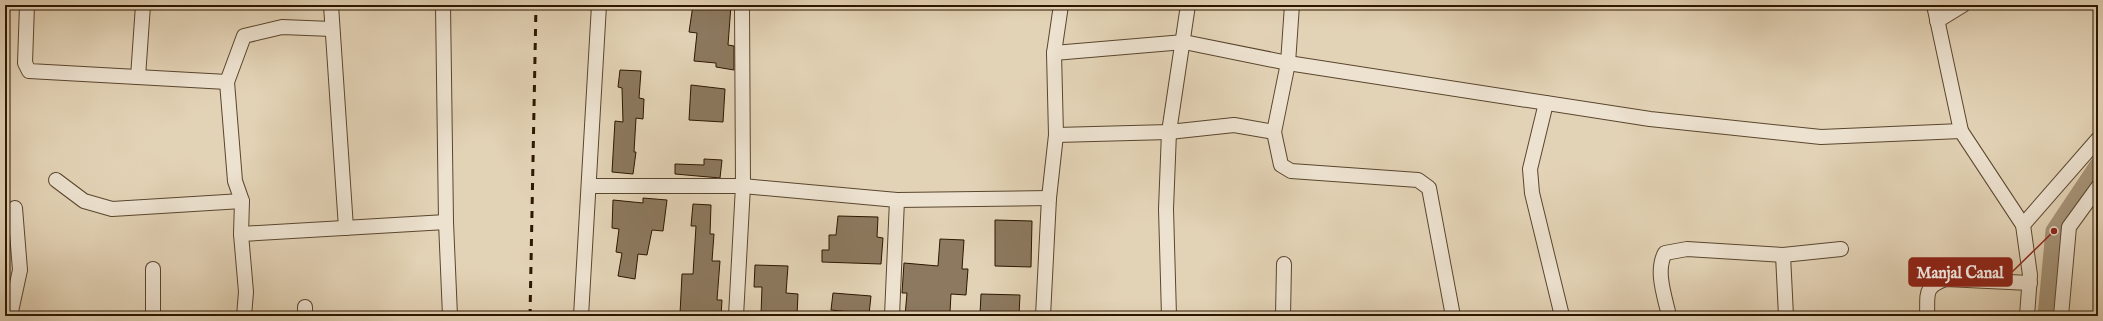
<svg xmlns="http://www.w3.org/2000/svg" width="2103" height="321" font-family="'IM FELL English',serif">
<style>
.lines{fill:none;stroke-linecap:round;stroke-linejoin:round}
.canal{stroke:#a59378;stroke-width:17}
.building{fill:#8c795f;stroke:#2d1700}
.street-casing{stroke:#5a462e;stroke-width:16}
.street{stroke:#ede2d0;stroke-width:14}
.rail{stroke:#2d1700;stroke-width:3;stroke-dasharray:7 7;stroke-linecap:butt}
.leader{fill:none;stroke:#8f2418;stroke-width:1.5}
.callout-dot{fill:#8f2418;stroke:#ede2d0;stroke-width:1.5}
.callout{fill:#8f2418;stroke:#8f2418;stroke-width:1.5}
.callout-label{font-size:16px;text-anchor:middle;font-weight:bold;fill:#fff}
</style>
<rect width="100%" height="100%" fill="#e3d3b6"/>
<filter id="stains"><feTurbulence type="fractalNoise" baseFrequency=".005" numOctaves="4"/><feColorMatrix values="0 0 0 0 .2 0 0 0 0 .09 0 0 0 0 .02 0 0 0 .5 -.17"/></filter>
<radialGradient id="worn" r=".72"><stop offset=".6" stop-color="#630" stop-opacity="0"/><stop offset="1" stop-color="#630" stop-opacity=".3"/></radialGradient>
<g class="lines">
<polyline class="canal" points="2046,316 2054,231 2098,165"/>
</g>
<g class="building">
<polygon points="693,5 731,5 728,45 734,46 734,70 716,67 716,63 694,61 697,33 689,32"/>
<polygon points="620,70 641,71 639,98 644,99 643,119 636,118 634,152 636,152 633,174 612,172 615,121 623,122 622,88 618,87"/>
<polygon points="691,85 725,89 723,122 689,120"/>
<polygon points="704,159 722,160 720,178 675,174 675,164 704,165"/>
<polygon points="643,198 667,200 663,231 652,230 647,255 638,254 635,279 618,276 622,253 616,252 619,229 612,228 613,200 643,203"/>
<polygon points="693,204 711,205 710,234 714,234 712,261 720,261 717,300 722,300 721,316 680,314 682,274 693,274 696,226 691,226"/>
<polygon points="838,216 878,217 877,237 883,238 881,264 822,262 822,250 829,250 829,235 836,235"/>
<polygon points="995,220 1032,221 1031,267 995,266"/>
<polygon points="940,239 964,240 962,269 968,269 966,295 951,294 950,312 935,312 935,316 905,316 907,293 902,293 904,263 938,266"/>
<polygon points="755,265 788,266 786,293 798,294 797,315 761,314 762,287 754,287"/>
<polygon points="833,293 871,296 869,314 831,310"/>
<polygon points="981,294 1020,295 1019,315 980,314"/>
</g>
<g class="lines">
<g class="street-casing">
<g id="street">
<polyline points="27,5 25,63 29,71 227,82"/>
<polyline points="331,5 346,228"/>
<polyline points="443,5 446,222"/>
<polyline points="1934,5 1961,131 2023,225 2030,275 2027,316"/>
<polyline points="1937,21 1963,5"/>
<polyline points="1054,53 1184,42 1288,63 1650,119 1821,137 1961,131"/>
<polyline points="138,77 143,5"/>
<polyline points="1546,103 1530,169 1532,193 1562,316"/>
<polyline points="1274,132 1288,63 1292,5"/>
<polyline points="1056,135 1169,132 1234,125 1274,132 1281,165 1291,171 1418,180 1429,188 1453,316"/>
<polyline points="56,180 84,201 112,209 242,201"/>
<polyline points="590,186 743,186 897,200 1049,198"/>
<polyline points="2023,225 2098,139"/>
<polyline points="241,234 446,222 450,316"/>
<polyline points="1783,255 1786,316"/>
<polyline points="10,316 20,270 15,208"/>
<polyline points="153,316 153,269"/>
<polyline points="244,316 246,292 241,234 242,201 235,181 227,82 244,36 282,27 332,29"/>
<polyline points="305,316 305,307"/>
<polyline points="581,316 599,5"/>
<polyline points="736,316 743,186 742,5"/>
<polyline points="892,316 897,200"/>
<polyline points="1043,316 1049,198 1056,135 1054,53 1061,5"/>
<polyline points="1169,316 1166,209 1169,132 1188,5"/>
<polyline points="1283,316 1284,264"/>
<path d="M1669,316C1665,297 1655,271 1665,253L1687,249L1783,255L1841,249"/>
<path d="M1927,316C1928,294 1923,287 1946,279L2030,283"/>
<polyline points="2061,316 2069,227 2098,187"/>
</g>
</g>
<use href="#street" class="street"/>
<polyline class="rail" points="530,316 536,5"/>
</g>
<path class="leader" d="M2054 231L2012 272"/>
<circle class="callout-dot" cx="2054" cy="231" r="4"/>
<rect class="callout" x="1909" y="258" width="103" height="28" rx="4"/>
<g class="callout-label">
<text x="1960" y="278">Manjal Canal</text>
</g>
<rect width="2103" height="321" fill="none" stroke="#e3d3b6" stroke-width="20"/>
<rect x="6" y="6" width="2091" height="309" fill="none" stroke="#2d1700" stroke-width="2"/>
<rect x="10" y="10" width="2083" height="301" fill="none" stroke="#2d1700"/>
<rect width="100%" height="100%" filter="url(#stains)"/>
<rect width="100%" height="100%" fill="url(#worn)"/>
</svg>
